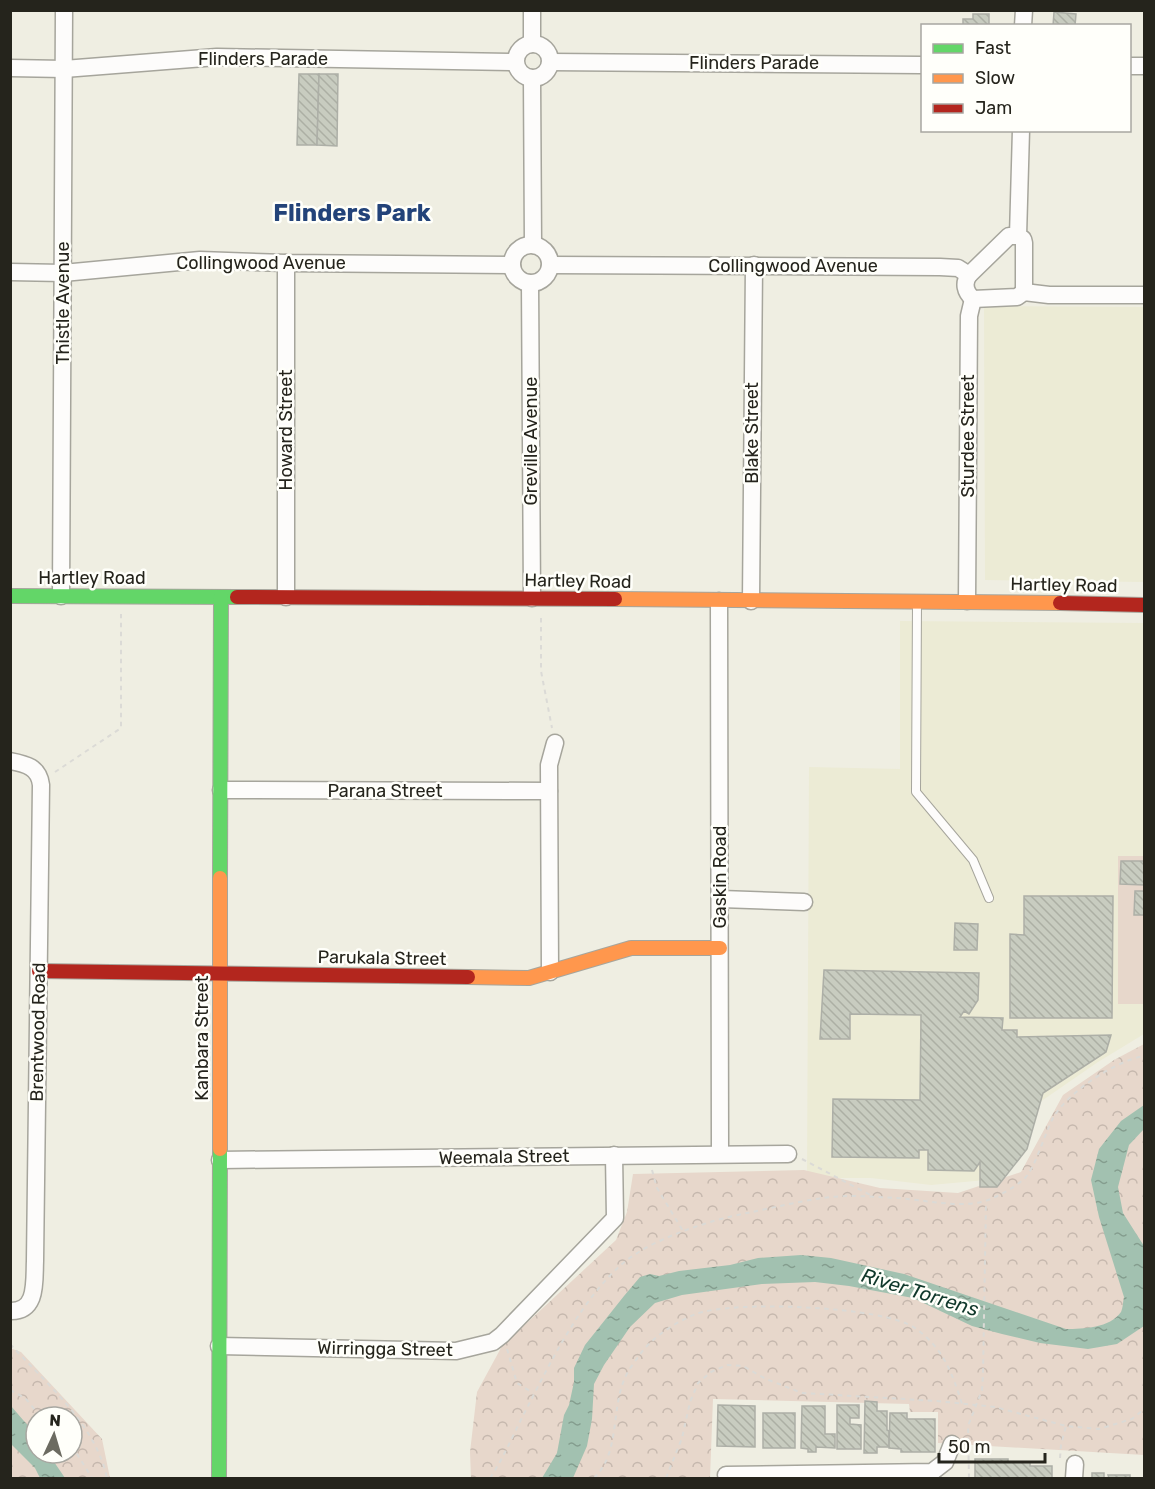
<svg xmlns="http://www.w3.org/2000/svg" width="1155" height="1489" font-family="Rubik,sans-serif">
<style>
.built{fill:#ecebd5}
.green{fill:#e7d7cb}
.park{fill:url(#park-crowns);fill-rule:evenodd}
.water{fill:url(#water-ripples)}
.building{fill:url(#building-back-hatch);stroke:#adafa7;stroke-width:1.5}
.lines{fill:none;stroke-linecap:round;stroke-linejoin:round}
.lane-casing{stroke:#a6a59c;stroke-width:10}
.street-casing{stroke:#a6a59c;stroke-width:19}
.fast-casing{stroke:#a6a59c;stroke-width:16}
.slow-casing{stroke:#a6a59c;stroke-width:16}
.jam-casing{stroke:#a6a59c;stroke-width:16}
.path{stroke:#dbdad6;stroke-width:2;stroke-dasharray:4.5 4.5;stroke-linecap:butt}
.lane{stroke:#fdfcfb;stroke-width:8}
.street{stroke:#fdfcfb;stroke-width:16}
.fast{stroke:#63d668;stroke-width:14}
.slow{stroke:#ff974d;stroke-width:14}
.jam{stroke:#b3261e;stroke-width:14}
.labels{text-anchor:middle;stroke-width:5;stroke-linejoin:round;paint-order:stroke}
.street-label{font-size:18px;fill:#25241c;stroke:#fffffa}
.water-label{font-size:20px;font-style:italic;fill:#10382b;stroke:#fffffa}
.district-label{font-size:24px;font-weight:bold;fill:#234379;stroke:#fffffa}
</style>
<defs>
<pattern id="park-crowns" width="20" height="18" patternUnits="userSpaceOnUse" patternTransform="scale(1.5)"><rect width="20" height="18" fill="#e7d7cb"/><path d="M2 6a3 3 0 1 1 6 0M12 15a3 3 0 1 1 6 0" fill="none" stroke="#c6b8ae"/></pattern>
<pattern id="water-ripples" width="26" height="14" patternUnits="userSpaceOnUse" patternTransform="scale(1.5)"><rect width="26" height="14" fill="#a2c1b0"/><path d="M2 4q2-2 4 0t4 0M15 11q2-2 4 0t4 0" fill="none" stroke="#849d8e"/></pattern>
<pattern id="building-back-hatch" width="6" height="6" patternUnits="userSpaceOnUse" patternTransform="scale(1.5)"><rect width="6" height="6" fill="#c8ccc0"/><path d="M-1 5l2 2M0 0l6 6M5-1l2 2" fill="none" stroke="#acafa4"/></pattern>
</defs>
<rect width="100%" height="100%" fill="#efeee2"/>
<g class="built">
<polygon points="984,306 1144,307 1144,582 985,580"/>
<polygon points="900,621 1144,623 1144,1034 1098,1062 1040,1102 997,1179 931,1185 871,1178 807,1178 809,767 900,769"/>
</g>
<rect class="green" x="1118" y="856" width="26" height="148"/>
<g class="park">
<polygon points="1144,1044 1144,1455 938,1443 938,1412 910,1412 909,1404 713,1399 710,1478 471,1478 470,1452 477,1392 502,1346 616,1240 627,1212 633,1174 804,1170 880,1188 958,1193 1021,1172 1063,1095 1114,1060"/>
<path d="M10,1348L21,1352L102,1439L110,1478H11ZM36,1417H72V1453H36Z"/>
</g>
<g class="water">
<path d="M1144,1105V1129L1129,1145L1118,1187L1123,1213L1144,1246V1326L1117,1344L1088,1349L1040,1343L1002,1334L972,1326L913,1298L849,1286L815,1282L762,1284L682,1295L655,1303L630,1327L604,1365L594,1384L592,1419L587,1446L573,1478H542L557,1453L564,1415L569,1405L574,1382V1368L585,1345L624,1296L640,1277L650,1274L659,1276L679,1271L730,1265L758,1258L801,1255L831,1258L904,1274L1066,1329C1083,1329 1110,1328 1121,1312C1123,1308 1123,1301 1124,1297L1099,1217L1091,1180L1099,1149L1121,1121Z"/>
<polygon points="11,1406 36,1435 36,1453 48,1453 65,1478 40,1478 35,1468 11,1444"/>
</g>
<g class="building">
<polygon points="1054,12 1076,14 1075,26 1053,26"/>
<polygon points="973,14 989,14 989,26 963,26 963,19 973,19"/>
<polygon points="299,74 319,74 317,145 297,145"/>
<polygon points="319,74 338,74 337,146 317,145"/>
<polygon points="1121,861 1144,861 1144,885 1120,884"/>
<polygon points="1135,891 1144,891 1144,915 1134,915"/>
<polygon points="1024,896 1113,896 1112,1018 1010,1018 1010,934 1024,935"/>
<polygon points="955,923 978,924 977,950 954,950"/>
<polygon points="824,970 979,973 978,1000 969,1014 964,1011 960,1017 1003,1018 1002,1030 1017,1030 1017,1037 1111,1035 1106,1052 1043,1093 1027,1149 997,1187 980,1187 980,1162 974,1171 928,1170 928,1150 919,1150 919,1158 832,1157 833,1099 920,1100 921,1015 850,1014 850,1039 820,1039"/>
<polygon points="865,1401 877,1402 877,1411 887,1411 887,1430 889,1431 889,1447 877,1447 877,1453 864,1453"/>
<polygon points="718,1405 755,1406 755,1447 717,1446"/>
<polygon points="837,1405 859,1405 859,1418 850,1418 850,1424 861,1425 861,1449 837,1449"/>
<polygon points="802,1406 825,1406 825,1434 835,1434 835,1448 816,1447 816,1452 808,1452 808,1449 801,1448"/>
<rect x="763" y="1413" width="32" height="35"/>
<polygon points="890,1413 907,1413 907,1419 935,1419 935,1452 901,1452 901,1449 889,1448"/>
<polygon points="975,1459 1008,1459 1008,1462 1030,1462 1030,1466 1052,1466 1052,1478 975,1478"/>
<rect x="1092" y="1473" width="12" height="5"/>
<polygon points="1108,1475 1130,1475 1130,1478 1109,1478"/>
</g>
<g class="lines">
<g class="lane-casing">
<polyline id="lane" points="917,602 916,792 973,860 989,898"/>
</g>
<g class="street-casing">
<g id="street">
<polyline points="1023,26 1024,10"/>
<circle cx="533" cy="61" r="17"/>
<polyline points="532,44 532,10"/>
<polyline points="550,62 922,65"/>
<polyline points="1130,66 1144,66"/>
<polyline points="10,68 64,69 217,57 515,62"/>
<polyline points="532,78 533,245"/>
<polyline points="1021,130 1018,236 1023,239 1024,243 1024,292"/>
<circle cx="531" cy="264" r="19"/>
<polyline points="550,265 940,267 958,268 969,275"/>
<polyline points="10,272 63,273 200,260 286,263 512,265"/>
<polyline points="530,283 532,598"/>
<polyline points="973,299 1017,297 1024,292 1049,295 1144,295"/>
<path d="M973,299C965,292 963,283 969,275L1009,236H1018"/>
<polyline points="61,596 64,10"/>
<polyline points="286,597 286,263"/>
<polyline points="719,601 720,1154"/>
<polyline points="751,601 754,265"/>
<polyline points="967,601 969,316 973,299"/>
<path d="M10,761C26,764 39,767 41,785L35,1261C34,1281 38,1312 10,1311"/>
<polyline points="221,790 549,791"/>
<polyline points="721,899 804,902"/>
<polyline points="550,972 549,765 555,743"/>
<polyline points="220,1160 788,1154"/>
<polyline points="219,1346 456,1351 493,1342 502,1335 615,1218 614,1155"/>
<polyline points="726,1475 932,1472 945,1462 952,1444"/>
<polyline points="1074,1478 1075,1464"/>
</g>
</g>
<g class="fast-casing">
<g id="fast">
<polyline points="10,596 237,597"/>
<polyline points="220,878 221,597"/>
<polyline points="219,1478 220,1149"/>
</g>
</g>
<g class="slow-casing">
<g id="slow">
<polyline points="615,599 1060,603"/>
<polyline points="468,977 529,978 631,948 720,948"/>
<polyline points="220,1149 220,878"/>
</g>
</g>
<g class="jam-casing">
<g id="jam">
<polyline points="237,597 615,599"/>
<polyline points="1060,603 1144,605"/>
<polyline points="39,971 468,977"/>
</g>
</g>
<g class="path">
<polyline points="541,618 541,671 552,728"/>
<polyline points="55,772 121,728 121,614"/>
<polyline points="802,1159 874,1197"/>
<polyline points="652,1170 657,1188 683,1231"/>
<path d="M10,1344C46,1383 96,1425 107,1478"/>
<polyline points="507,1349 517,1383 533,1393"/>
<polyline points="10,1390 25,1398 41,1417"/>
<polyline points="72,1446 92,1478"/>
<polyline points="1060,1458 1061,1445 1066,1426"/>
<path d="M490,1478C505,1456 515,1430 528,1406C552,1359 582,1299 622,1264C651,1239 710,1220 747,1213C778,1207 818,1196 850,1196C865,1196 880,1197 895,1198C924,1199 966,1211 993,1198C1004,1193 1015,1187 1024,1179C1035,1169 1045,1133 1053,1118C1068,1092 1115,1061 1144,1056"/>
<path d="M594,1478C620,1453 611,1412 624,1380C627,1372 635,1361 641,1353C654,1336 676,1322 696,1314C732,1300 884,1306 915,1328C943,1348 952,1372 962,1404"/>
<polyline points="666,1478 682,1438 690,1402 698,1383 711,1372 727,1365 743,1366 766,1379 802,1393 937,1401 995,1407 1066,1426 1099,1429 1132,1419 1144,1409"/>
<polyline points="969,1478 968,1426 982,1390 983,1374 986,1202"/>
</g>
<use href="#lane" class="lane"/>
<use href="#street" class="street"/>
<use href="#fast" class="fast"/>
<use href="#slow" class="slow"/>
<use href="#jam" class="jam"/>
</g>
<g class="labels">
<g class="street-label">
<text x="263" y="65">Flinders Parade</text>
<text x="754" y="69">Flinders Parade</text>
<text x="261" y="269">Collingwood Avenue</text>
<text x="793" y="272">Collingwood Avenue</text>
<text transform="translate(63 303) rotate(-90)" y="6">Thistle Avenue</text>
<text transform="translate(286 430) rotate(-90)" y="6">Howard Street</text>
<text transform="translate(752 433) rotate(-90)" y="6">Blake Street</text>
<text transform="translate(968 436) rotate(-90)" y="6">Sturdee Street</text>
<text transform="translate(531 441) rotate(-90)" y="6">Greville Avenue</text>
<text x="92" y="584">Hartley Road</text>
<text transform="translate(578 581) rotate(1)" y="6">Hartley Road</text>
<text transform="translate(1064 585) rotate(1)" y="6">Hartley Road</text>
<text x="385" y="797">Parana Street</text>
<text transform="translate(720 877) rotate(-90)" y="6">Gaskin Road</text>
<text transform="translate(382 958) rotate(1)" y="6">Parukala Street</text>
<text transform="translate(38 1032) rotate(-89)" y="6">Brentwood Road</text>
<text transform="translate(202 1038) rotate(-90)" y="6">Kanbara Street</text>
<text transform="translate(504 1157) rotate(-1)" y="6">Weemala Street</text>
<text transform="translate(385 1349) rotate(1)" y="6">Wirringga Street</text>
</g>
<g class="water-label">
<text transform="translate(920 1292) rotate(17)" y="7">River Torrens</text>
</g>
<g class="district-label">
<text x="352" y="221">Flinders Park</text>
</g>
</g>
<rect width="1155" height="1489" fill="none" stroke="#25241c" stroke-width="24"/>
<rect x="921" y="24" width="210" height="108" fill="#fffffa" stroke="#a8a7a1" stroke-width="1.5"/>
<rect x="933" y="44" width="30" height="9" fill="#63d668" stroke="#a8a7a1" stroke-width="1.5"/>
<text x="975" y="54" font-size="18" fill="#25241c">Fast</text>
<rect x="933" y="74" width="30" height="9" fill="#ff974d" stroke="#a8a7a1" stroke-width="1.5"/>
<text x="975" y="84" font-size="18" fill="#25241c">Slow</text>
<rect x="933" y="104" width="30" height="9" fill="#b3261e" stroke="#a8a7a1" stroke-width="1.5"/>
<text x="975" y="114" font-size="18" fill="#25241c">Jam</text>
<g transform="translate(54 1435) rotate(4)"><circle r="28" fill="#fffffa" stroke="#a8a7a1" stroke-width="1.5"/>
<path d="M0-4.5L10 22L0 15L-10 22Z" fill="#6c6b61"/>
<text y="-9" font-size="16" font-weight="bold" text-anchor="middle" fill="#25241c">N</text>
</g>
<path d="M939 1453v9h106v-9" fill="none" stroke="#25241c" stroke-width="3"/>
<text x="948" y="1453" font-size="18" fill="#25241c" stroke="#fffffa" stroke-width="4.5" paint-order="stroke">50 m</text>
</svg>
